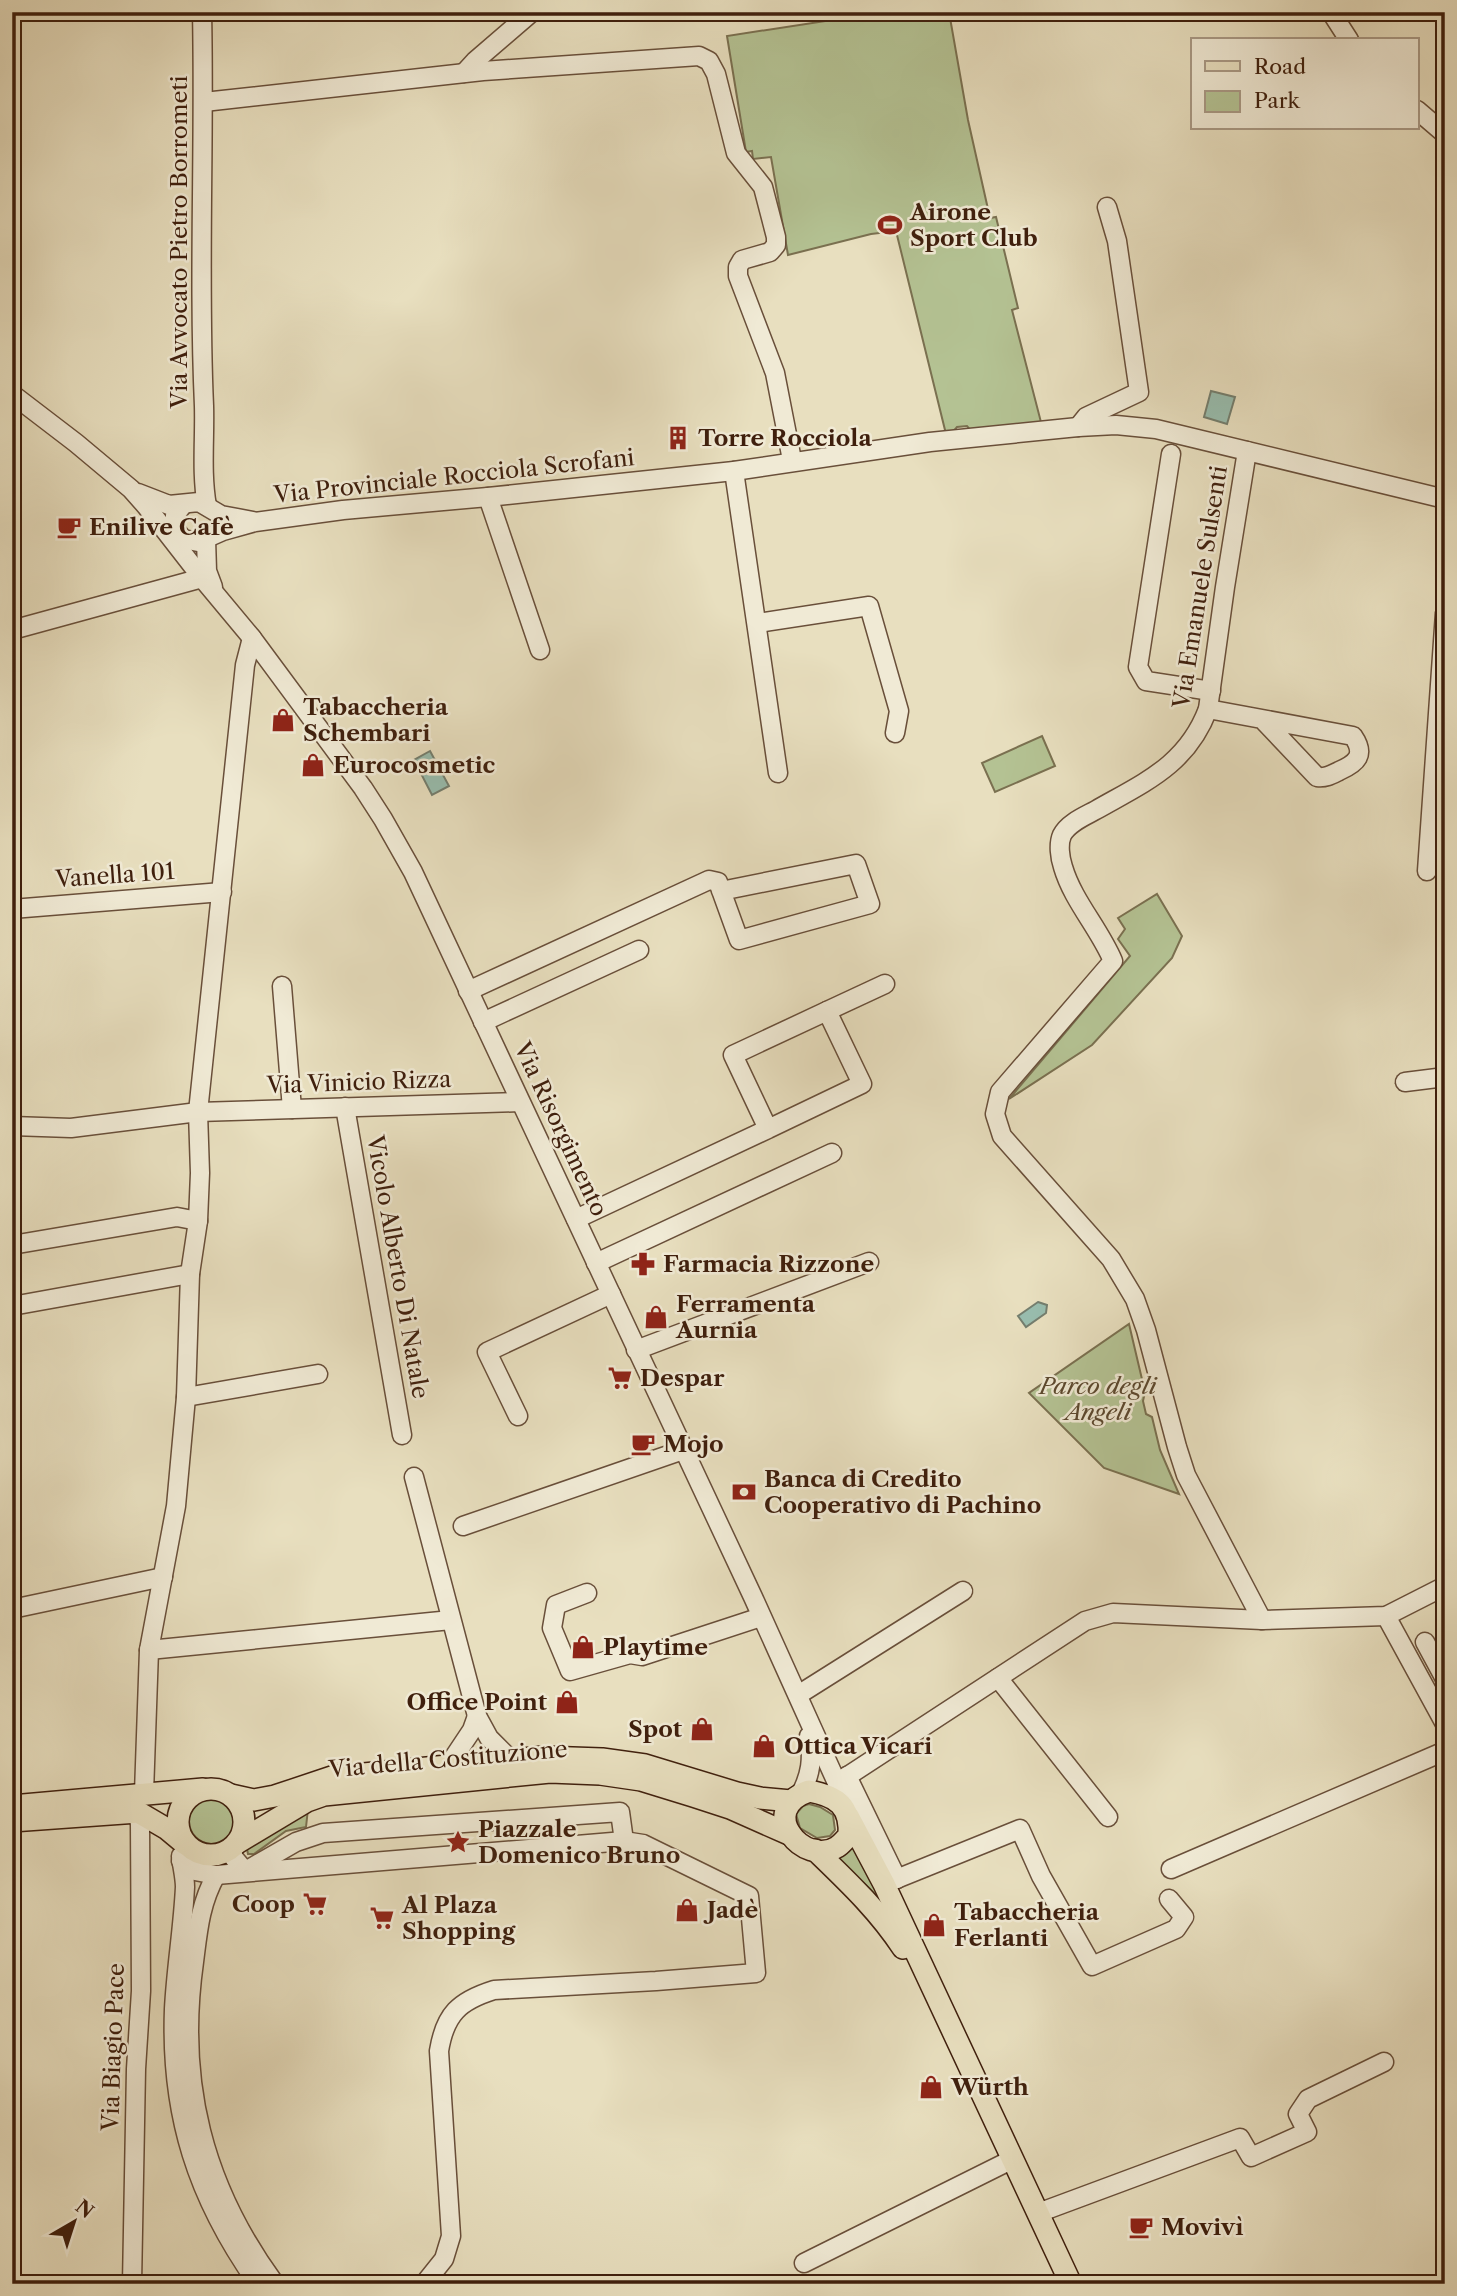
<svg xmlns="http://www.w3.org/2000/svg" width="1457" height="2296" font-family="'Libre Caslon Text',serif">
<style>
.green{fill:#b4c293;stroke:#7a7050;stroke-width:2}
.water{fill:#98bdae;stroke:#747e6e;stroke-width:2}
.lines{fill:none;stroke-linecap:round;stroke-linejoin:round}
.minor-casing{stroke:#694f3a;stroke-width:21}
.major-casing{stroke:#3f1f0d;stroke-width:24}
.minor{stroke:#f0ead5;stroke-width:18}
.major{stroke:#e8dfbf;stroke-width:21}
.labels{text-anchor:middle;stroke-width:5;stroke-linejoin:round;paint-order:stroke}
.poi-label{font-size:23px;font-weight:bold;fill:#3f1f0d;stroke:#f0ead5;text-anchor:start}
.street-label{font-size:23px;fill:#3f1f0d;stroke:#f0ead5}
.park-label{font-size:23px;font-style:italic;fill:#5c482e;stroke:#f0ead5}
</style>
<rect width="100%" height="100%" fill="#e8dfbf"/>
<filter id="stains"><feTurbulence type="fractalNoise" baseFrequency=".00286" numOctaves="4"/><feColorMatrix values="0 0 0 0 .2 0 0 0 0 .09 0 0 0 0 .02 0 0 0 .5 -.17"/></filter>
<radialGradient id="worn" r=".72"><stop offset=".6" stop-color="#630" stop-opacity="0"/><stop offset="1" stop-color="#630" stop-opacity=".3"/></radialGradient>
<g class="green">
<polygon points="884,12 949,12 968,120 990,218 996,217 1018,308 1012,310 1042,426 972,432 967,426 957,427 952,433 946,434 896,231 871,234 788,255 771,157 753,159 752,151 746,152 727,36"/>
<polygon points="1042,736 1055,766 995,792 982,763"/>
<polygon points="1157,894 1182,936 1172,958 1092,1045 1009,1099 1130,956 1118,939 1125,929 1118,918"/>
<polygon points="1129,1324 1145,1392 1143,1401 1146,1414 1152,1417 1160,1450 1179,1494 1104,1468 1029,1393"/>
<circle cx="212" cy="1821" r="23"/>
<polygon points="809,1804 820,1807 833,1815 835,1830 830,1836 817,1838 800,1828 796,1814 803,1806"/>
<polygon points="308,1809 306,1827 286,1831 254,1854 248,1854 247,1849"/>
<polygon points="852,1844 883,1904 869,1888 835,1858"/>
</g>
<g class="water">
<polygon points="1211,391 1235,397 1227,424 1204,417"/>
<polygon points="430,751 449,786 432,795 414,760"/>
<polygon points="1038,1302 1047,1305 1046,1313 1026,1327 1018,1316"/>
</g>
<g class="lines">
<g class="minor-casing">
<g id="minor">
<path d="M202,12C205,143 198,275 204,406C205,439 201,473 207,506"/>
<polyline points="1331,12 1349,40"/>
<polyline points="464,73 475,61 532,12"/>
<polyline points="204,102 483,71 699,56 709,61 716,74 736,153 763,187 776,237 776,245 770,252 742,260 738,267 738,276 775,373 792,460"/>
<polyline points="1417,110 1445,134"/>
<polyline points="12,394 76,443 131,489 146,506 202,578 252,638 363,788 383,819 413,872 753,1597 837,1783 844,1807"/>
<polyline points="1078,427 1086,417 1139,392 1117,241 1107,207"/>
<path d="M1247,451L1225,587L1208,709C1187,765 1145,782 1096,810C1085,816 1068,823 1062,835C1058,844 1060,858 1063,867C1073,901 1099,928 1113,961L1000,1092L995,1114L1002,1136L1111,1259L1135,1299L1146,1330L1177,1447L1186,1475L1262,1620"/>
<polyline points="1171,454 1138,667 1146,681 1211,691"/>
<polyline points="734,471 778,773"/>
<polyline points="138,493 169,505 199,502 221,515 253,521"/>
<polyline points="488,497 540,650"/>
<polyline points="183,505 175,515 175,529 183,539 198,542 223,531 255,522 343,510 488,497 734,471 930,442 1078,427 1116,425 1156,429 1445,499"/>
<polyline points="206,539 207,571 213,587"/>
<polyline points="758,623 869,606 899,711 895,733"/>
<polyline points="12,630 202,578"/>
<path d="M1208,709L1353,736C1366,755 1357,763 1339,771C1331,775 1326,778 1317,777L1263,720"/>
<polyline points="1427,871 1445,613"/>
<polyline points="12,909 222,892"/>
<polyline points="282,986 292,1109"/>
<polyline points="468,991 709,880 718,882 739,940 870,904 856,864 721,891"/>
<polyline points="827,1011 885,984"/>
<polyline points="483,1022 639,950"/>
<polyline points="1405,1082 1445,1077"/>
<polyline points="345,1107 402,1435"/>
<polyline points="12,1126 71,1128 198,1112 520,1102"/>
<polyline points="576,1219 768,1129 733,1055 827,1011 862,1084 768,1129"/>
<polyline points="12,1245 177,1217 198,1221"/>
<polyline points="596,1263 832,1153"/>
<polyline points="12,1306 190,1274"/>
<polyline points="636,1350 869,1262"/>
<polyline points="186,1397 318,1374"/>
<polyline points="518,1416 487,1352 611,1294"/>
<polyline points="414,1477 477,1716 489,1738 511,1760"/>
<polyline points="463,1526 683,1450"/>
<polyline points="587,1593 556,1605 552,1628 570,1671 630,1654 642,1656 761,1617"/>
<polyline points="12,1609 163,1577"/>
<polyline points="1386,1616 1445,1724"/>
<polyline points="1425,1642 1445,1679"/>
<polyline points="149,1650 451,1620"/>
<polyline points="998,1678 1108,1817"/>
<polyline points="798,1695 963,1591"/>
<polyline points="448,1766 472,1730 477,1716"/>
<polyline points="847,1776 897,1879"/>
<polyline points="837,1783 1085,1621 1113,1613 1262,1620 1386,1616 1445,1586"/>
<polyline points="144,1793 149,1650 176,1506 186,1397 190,1274 198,1221 200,1173 198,1112 245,665 252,638"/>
<path d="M800,1795C811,1775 813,1758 809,1736"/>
<polyline points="231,1849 234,1858 245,1871"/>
<path d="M181,1856C182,1866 185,1877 185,1887C183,1928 176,1969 174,2009C170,2115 197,2198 258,2284"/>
<path d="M181,1861L195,1871L216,1875L624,1841L643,1844L749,1896L756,1973L656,1981L494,1990C459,2001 445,2014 439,2051L451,2236L444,2259L424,2284"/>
<polyline points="249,1869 296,1842 323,1833 620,1812 624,1841"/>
<polyline points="1171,1869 1445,1751"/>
<path d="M216,1875C200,1904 198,1930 194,1962C177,2082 203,2186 275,2284"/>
<polyline points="884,1884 1020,1829 1041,1876 1092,1966 1176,1929 1184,1917 1169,1899"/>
<polyline points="1038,2213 1240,2138 1251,2157 1307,2132 1298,2114 1308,2099 1384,2062"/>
<polyline points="804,2263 1013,2159"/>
<polyline points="132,2284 136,2069 141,1991 140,1825 138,1812"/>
</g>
</g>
<g class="major-casing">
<g id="major">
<circle cx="211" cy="1822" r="33"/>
<path d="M809,1791C837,1796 851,1806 849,1836C845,1839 842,1844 837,1847C804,1868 755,1810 809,1791Z"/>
<polyline points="231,1795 254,1800 275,1796 332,1777 543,1757 602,1759 645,1765 737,1793 760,1798 791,1801"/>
<polyline points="12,1806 203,1789"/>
<polyline points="848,1816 884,1884 1071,2284"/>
<polyline points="12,1821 138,1812 167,1829 185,1844"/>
<polyline points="237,1843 307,1801 324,1795 550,1772 600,1774 641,1780 693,1796 730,1808 791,1835"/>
<path d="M815,1850C847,1881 878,1910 903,1948"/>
</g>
</g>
<use href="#minor" class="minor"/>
<use href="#major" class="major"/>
</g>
<defs>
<g id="stadium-bare" transform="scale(1.89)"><path d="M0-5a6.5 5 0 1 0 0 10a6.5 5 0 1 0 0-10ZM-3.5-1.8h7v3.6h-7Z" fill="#8f2418" stroke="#f0ead5" stroke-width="2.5" paint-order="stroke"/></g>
<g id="building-bare" transform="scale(1.89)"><path d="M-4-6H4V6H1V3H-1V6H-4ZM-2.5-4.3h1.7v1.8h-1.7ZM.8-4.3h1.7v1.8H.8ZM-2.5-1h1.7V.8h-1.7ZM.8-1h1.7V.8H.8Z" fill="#8f2418" stroke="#f0ead5" stroke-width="2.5" paint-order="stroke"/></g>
<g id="cafe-bare" transform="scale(1.89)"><path d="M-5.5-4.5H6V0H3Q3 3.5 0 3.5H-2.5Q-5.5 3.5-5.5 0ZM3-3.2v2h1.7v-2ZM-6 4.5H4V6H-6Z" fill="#8f2418" stroke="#f0ead5" stroke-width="2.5" paint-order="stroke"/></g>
<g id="shop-bare" transform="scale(1.89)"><path d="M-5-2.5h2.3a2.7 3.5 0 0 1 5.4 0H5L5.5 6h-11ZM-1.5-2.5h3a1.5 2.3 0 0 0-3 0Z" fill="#8f2418" stroke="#f0ead5" stroke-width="2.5" paint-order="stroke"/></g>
<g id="pharmacy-bare" transform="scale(1.89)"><path d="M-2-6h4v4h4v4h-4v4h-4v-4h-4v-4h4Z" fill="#8f2418" stroke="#f0ead5" stroke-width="2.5" paint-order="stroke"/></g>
<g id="supermarket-bare" transform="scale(1.89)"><path d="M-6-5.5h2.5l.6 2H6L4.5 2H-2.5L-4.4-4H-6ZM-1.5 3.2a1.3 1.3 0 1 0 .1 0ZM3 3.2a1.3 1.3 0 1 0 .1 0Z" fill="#8f2418" stroke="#f0ead5" stroke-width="2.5" paint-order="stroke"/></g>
<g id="bank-bare" transform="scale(1.89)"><path d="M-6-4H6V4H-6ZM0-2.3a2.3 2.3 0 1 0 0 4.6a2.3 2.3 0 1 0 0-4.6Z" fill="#8f2418" stroke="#f0ead5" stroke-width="2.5" paint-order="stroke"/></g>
<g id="sight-bare" transform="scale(1.89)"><path d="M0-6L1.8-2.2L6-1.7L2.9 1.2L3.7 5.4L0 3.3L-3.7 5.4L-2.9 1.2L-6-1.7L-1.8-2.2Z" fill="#8f2418" stroke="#f0ead5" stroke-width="2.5" paint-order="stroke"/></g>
</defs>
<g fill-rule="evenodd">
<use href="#stadium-bare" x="890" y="225"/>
<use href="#building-bare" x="678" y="438"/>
<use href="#cafe-bare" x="69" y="527"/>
<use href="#shop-bare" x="283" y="720"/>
<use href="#shop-bare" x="313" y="765"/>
<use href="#pharmacy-bare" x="643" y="1264"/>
<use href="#shop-bare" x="656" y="1317"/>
<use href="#supermarket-bare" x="620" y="1378"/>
<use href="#cafe-bare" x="643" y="1444"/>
<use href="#bank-bare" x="744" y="1492"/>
<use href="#shop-bare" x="583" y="1647"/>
<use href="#shop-bare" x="567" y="1702"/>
<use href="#shop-bare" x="702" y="1729"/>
<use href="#shop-bare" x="764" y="1746"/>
<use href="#sight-bare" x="458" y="1842"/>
<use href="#supermarket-bare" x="315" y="1904"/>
<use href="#shop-bare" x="687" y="1910"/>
<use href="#supermarket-bare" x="382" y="1918"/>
<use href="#shop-bare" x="934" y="1925"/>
<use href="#shop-bare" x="931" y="2087"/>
<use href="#cafe-bare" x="1141" y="2227"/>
</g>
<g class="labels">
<g class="poi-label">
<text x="910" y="220">Airone<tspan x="910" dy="26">Sport Club</tspan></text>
<text x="698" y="446">Torre Rocciola</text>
<text x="89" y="535">Enilive Cafè</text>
<text x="303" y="715">Tabaccheria<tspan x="303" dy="26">Schembari</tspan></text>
<text x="333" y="773">Eurocosmetic</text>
<text x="663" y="1272">Farmacia Rizzone</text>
<text x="676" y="1312">Ferramenta<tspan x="676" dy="26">Aurnia</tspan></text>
<text x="640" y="1386">Despar</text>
<text x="663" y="1452">Mojo</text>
<text x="764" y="1487">Banca di Credito<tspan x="764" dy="26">Cooperativo di Pachino</tspan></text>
<text x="603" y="1655">Playtime</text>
<text x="547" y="1710" text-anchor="end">Office Point</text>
<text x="682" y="1737" text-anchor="end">Spot</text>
<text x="784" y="1754">Ottica Vicari</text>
<text x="478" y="1837">Piazzale<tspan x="478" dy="26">Domenico Bruno</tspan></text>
<text x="295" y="1912" text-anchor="end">Coop</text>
<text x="402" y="1913">Al Plaza<tspan x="402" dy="26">Shopping</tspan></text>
<text x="707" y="1918">Jadè</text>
<text x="954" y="1920">Tabaccheria<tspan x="954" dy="26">Ferlanti</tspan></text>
<text x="951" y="2095">Würth</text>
<text x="1161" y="2235">Movivì</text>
</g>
<g class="street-label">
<text transform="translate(179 242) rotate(-90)" y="8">Via Avvocato Pietro Borrometi</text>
<text transform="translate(454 476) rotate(-6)" y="8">Via Provinciale Rocciola Scrofani</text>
<text transform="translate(1200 587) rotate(-81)" y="8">Via Emanuele Sulsenti</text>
<text transform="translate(115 875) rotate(-4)" y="8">Vanella 101</text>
<text transform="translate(359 1082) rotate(-2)" y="8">Via Vinicio Rizza</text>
<text transform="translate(561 1129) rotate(65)" y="8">Via Risorgimento</text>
<text transform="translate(398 1267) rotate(80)" y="8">Vicolo Alberto Di Natale</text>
<text transform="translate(448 1759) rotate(-5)" y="8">Via della Costituzione</text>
<text transform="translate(113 2047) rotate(-88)" y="8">Via Biagio Pace</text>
</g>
<g class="park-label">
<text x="1098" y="1394">Parco degli<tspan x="1098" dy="26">Angeli</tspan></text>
</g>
</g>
<rect width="1457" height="2296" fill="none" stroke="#e8dfbf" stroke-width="42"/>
<rect x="14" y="14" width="1429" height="2268" fill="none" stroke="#3f1f0d" stroke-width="3.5"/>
<rect x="21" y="21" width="1415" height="2254" fill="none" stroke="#3f1f0d" stroke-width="2"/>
<rect x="1191" y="38" width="228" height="91" fill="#f0ead5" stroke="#a99985" stroke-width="2"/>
<rect x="1205" y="61" width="35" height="10" fill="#e8dfbf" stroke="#a99985" stroke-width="2"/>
<text x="1254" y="74" font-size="21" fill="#3f1f0d">Road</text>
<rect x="1205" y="91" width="35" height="21" fill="#b4c293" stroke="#a99985" stroke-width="2"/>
<text x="1254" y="108" font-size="21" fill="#3f1f0d">Park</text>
<g transform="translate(74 2222) rotate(39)" stroke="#f0ead5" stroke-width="5" paint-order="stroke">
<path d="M0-5L12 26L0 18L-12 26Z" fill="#3f1f0d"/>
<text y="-10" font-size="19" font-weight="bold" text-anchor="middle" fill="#3f1f0d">N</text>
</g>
<rect width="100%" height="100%" filter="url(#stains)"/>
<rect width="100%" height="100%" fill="url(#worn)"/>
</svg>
